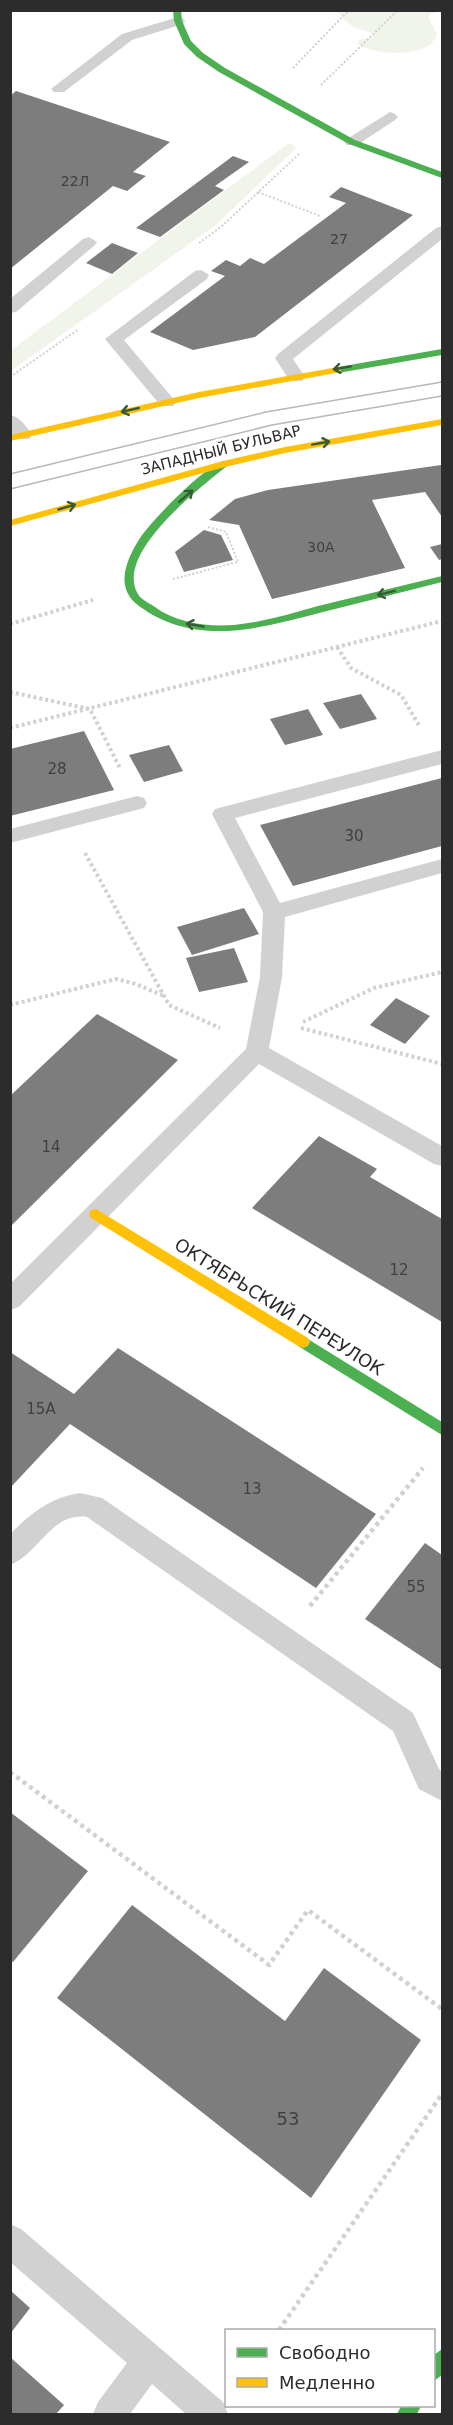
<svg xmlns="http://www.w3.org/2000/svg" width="453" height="2425" font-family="'DejaVu Sans',sans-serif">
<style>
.green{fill:#f0f4ea}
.building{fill:#7d7d7d}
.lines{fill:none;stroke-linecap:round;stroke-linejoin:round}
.path-far2{stroke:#d1d1d1;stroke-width:2;stroke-dasharray:2 2;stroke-linecap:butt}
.path-far1{stroke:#d1d1d1;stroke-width:4;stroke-dasharray:3 3;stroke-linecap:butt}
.path{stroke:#d1d1d1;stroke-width:4.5;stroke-dasharray:4 4;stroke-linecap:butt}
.lane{fill:#d1d1d1;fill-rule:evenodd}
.fast{fill:#4caf50;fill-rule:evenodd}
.slow{fill:#ffc107;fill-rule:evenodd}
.tram{stroke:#b8b8b8;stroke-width:1.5}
.oneway{stroke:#375a39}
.labels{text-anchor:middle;stroke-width:6;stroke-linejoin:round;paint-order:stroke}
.far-number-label{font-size:14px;fill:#404040}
.far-street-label{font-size:15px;fill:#2c2c2c;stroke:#fff}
.number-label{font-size:15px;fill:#404040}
.street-label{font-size:18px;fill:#2c2c2c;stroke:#fff}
.near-number-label{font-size:18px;fill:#404040}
</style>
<rect width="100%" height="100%" fill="#fff"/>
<g class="green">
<path d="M337,11H442L430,14L428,17L437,34C435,38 432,44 428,46C413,56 371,55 357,43L359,40L373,37L374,34C356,27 349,28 337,11Z"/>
<polygon points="289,143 296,148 217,224 11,371 11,350"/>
</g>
<g class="building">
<polygon points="16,91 170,142 133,172 146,176 127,191 113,186 10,269 10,96"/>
<polygon points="233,156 249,162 215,186 224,190 160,237 136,228"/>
<polygon points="341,187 413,215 255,337 193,350 150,332 225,276 211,271 226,260 240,266 250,258 264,264 346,203 329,197"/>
<polygon points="112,243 138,253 112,274 86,263"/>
<polygon points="441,465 442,468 442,517 425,492 372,500 405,568 272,599 239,525 209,520 235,499 268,490"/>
<polygon points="204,530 221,535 233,560 184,572 175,552"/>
<polygon points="442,544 442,559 439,560 430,547"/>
<polygon points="361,694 377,719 340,729 323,703"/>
<polygon points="308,709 323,735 285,745 270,719"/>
<polygon points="84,731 114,790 10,816 10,749"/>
<polygon points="169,745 183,771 144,782 129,755"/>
<polygon points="442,778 442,846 293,886 260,825"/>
<polygon points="244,908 259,934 192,955 177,927"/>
<polygon points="234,948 248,982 199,992 186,958"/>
<polygon points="396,998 430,1016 405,1044 370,1025"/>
<polygon points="97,1014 178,1060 10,1227 10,1096"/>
<polygon points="319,1136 377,1169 370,1177 442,1219 442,1322 252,1208"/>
<polygon points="118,1348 376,1514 316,1588 70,1424 10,1488 10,1352 74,1394"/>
<polygon points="425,1543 442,1555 442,1670 365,1619"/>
<polygon points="10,1812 88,1871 13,1962 10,1960"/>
<polygon points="132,1905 285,2021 324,1968 421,2040 311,2198 57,1998"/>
<polygon points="10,2290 30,2308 10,2334"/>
<polygon points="10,2357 64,2405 56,2414 10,2414"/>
</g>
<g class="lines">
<g class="path-far2">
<polyline points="293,68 349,10"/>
<polyline points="321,85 398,10"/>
<polyline points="258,192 320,216"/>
<polyline points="199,243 221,227 299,154"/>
<polyline points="10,377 79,329"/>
<polyline points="173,579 238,562 226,532 208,527"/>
</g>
<g class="path-far1">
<polyline points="10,624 93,600"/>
<polyline points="337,647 351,668 401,695 420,727"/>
<polyline points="10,692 90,709 121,770"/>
<polyline points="10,728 442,621"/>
<polyline points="85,853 169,1005 220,1028"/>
<polyline points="10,1005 116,979 136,984 164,996"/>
<polyline points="303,1022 374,988 442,972"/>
<polyline points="301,1028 442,1064"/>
</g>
<g class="path">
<polyline points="310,1606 423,1468"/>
<polyline points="10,1772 269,1965 308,1910 442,2009"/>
<polyline points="279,2330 442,2094"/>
</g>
<g class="lane">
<polygon points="178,17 183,18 185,21 183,24 132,40 64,92 54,92 51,89 122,34"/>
<polygon points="390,112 395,114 398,117 395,120 357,145 347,145 344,142 347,139"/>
<polygon points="442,226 442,239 293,359 305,377 302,381 290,381 275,358 278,354 436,228"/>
<polygon points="89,237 97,242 95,245 16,312 10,313 10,299 83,239"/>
<polygon points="201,270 209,275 207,279 124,340 176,402 173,406 161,406 105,339 195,271"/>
<path d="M10,415C20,417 27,427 32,435L29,439H17L10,432Z"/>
<polygon points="442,750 442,764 235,818 280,903 442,859 442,873 285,917 282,977 269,1048 442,1146 442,1166 434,1164 259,1064 19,1307 10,1310 10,1284 246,1049 260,977 263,912 212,814 215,809"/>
<polygon points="137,796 144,798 147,803 144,808 10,843 10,829"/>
<path d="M80,1493L102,1498L413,1713L439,1769L442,1772V1801L419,1789L393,1731L87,1517C51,1512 39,1554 10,1565V1534C31,1513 51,1497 80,1493Z"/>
<polygon points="10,2224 21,2229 223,2402 228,2414 186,2414 152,2384 130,2414 93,2414 98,2402 127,2363 10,2262"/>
</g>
<g class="fast">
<polygon points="173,10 181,10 182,21 191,41 203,53 225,68 355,140 442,172 442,178 349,144 219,72 197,57 184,44 174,21"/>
<polygon points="442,349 442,355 338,373 333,370 338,367"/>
<path d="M223,461L228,464L227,466C201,487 109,557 140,597C144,601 151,604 155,607C176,623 208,627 234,625C263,622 290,614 318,606C359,596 401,586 442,576V582C403,592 363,602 323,612C261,628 196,648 139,606C114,588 126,560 140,538C152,520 203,468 223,461Z"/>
<polygon points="303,1336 442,1422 442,1435 298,1346 296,1342 298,1338"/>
<polygon points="442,2349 442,2375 434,2381 434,2355"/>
<polygon points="401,2406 421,2406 417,2414 397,2414"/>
</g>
<g class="slow">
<polygon points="338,367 341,368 341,372 199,398 10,441 10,435 199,392"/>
<polygon points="442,419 442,425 285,453 225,467 10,526 10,520 223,461 285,447"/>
<polygon points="96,1209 308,1338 310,1342 308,1346 303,1348 298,1346 91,1218 89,1214 91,1210"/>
</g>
<g class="tram">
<polyline points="10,474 266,412 442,382"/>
<polyline points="10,489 272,425 442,396"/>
</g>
</g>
<defs><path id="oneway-shaft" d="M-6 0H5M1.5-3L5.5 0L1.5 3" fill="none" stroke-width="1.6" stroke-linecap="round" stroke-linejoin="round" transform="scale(1.5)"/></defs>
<g class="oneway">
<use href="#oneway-shaft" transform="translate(342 368) rotate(170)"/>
<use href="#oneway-shaft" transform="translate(130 410) rotate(167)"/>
<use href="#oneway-shaft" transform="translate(321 443) rotate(-10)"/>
<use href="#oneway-shaft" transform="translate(186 496) rotate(-41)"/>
<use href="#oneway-shaft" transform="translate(67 507) rotate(-16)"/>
<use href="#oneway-shaft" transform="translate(386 593) rotate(166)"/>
<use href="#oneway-shaft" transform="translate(195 625) rotate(-170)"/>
</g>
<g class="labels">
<g class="far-number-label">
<text x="75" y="186">22Л</text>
<text x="339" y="244">27</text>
<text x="321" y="552">30А</text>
</g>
<g class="far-street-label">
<text transform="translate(221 450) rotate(-14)" y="5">ЗАПАДНЫЙ БУЛЬВАР</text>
</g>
<g class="number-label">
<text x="57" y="774">28</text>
<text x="354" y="841">30</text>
<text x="51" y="1152">14</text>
<text x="399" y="1275">12</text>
<text x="41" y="1414">15А</text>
<text x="252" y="1494">13</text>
<text x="416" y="1592">55</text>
</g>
<g class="street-label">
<text transform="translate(279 1307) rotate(32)" y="6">ОКТЯБРЬСКИЙ ПЕРЕУЛОК</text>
</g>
<g class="near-number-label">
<text x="288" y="2125">53</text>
</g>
</g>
<rect width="453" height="2425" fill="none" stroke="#2c2c2c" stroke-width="24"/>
<rect x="225" y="2329" width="210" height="78" fill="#ffffff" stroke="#ababab" stroke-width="1.5"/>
<rect x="237" y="2348" width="30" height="9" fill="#4caf50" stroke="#ababab" stroke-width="1.5"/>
<text x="279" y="2359" font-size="18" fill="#2c2c2c">Свободно</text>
<rect x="237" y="2378" width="30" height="9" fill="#ffc107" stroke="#ababab" stroke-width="1.5"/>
<text x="279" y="2389" font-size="18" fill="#2c2c2c">Медленно</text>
</svg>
